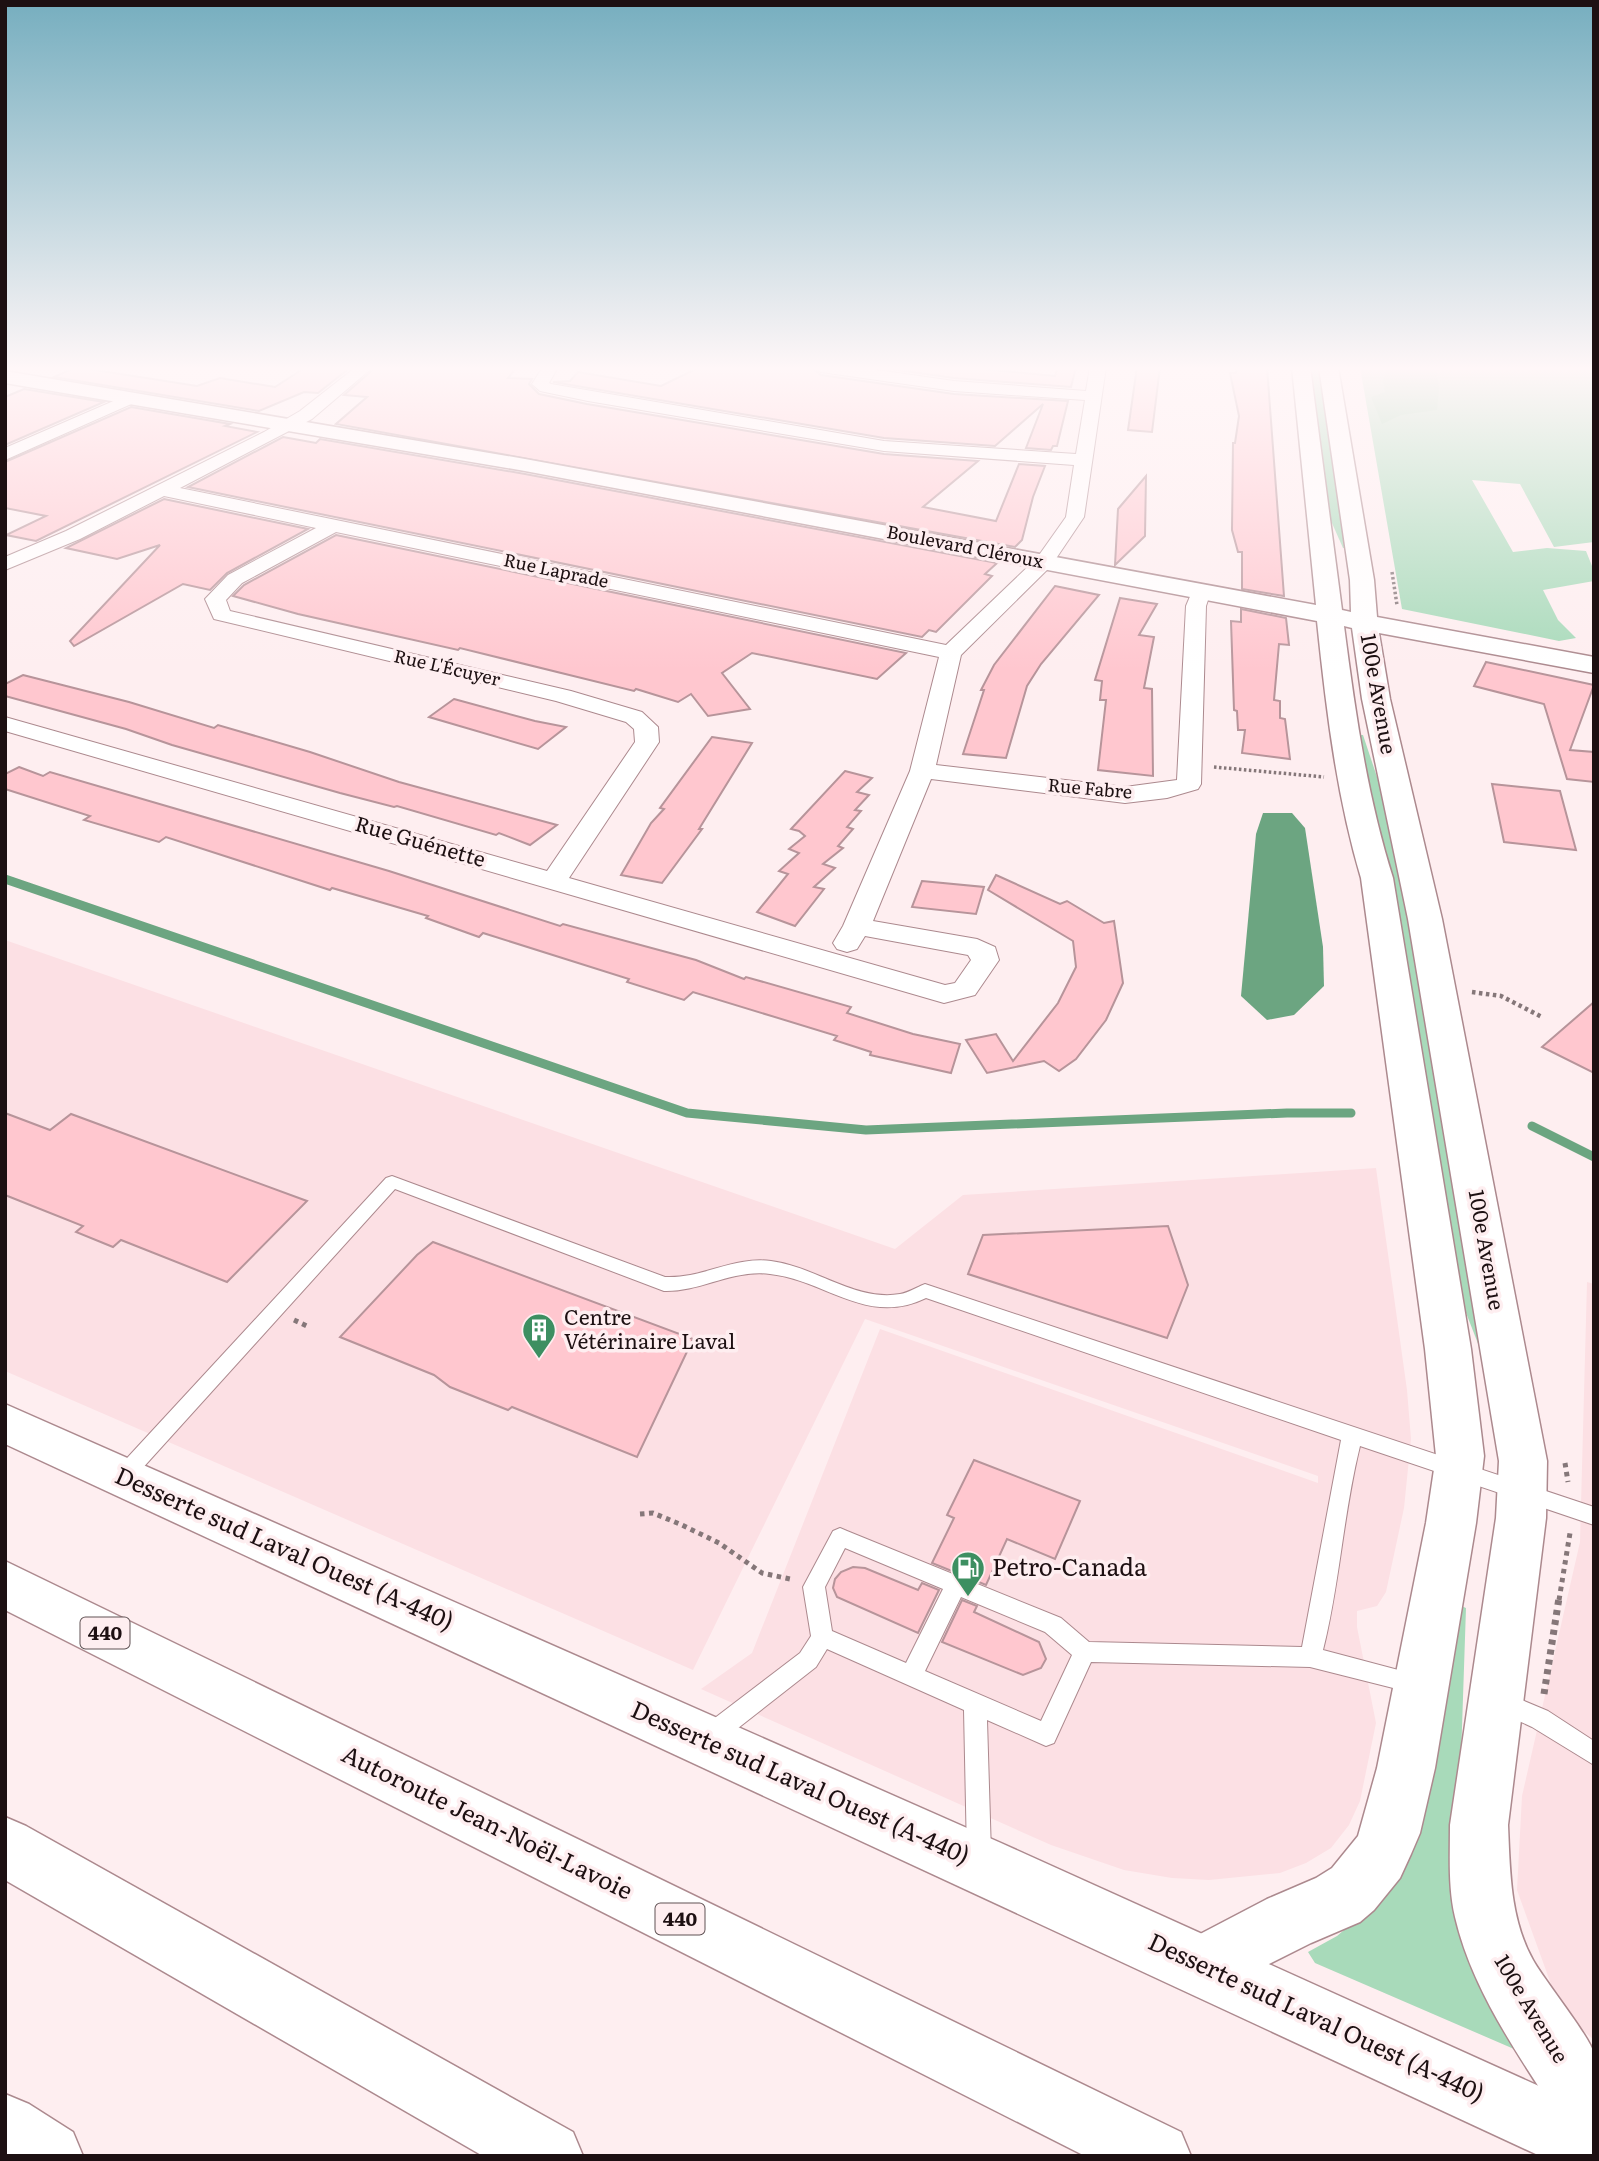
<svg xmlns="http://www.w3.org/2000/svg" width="1599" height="2161" font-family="Literata,serif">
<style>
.built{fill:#fce0e4}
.green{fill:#a8daba}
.forest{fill:#97d2ac}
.water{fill:#6ca581}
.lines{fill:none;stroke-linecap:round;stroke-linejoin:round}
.stream{stroke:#6ca581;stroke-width:9}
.building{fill:#ffc7cf;stroke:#b7949a;stroke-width:2}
.lane-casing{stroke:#ac898e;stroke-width:2}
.street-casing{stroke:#ac898e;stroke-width:2}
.secondary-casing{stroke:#ac898e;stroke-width:3}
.primary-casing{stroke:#ac898e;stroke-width:3}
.highway-casing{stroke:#ac898e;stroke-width:3}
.path-far3{stroke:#857779;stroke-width:3.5;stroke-dasharray:2.5 2.5;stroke-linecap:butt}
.path-far2{stroke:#857779;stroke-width:4.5;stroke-dasharray:3.5 3.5;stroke-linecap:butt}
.path-far1{stroke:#857779;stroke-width:5;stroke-dasharray:4.5 4.5;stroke-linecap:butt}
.path{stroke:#857779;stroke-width:7;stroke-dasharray:5 5;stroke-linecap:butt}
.lane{fill:#fff;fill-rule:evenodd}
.street{fill:#fff;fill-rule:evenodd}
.secondary{fill:#fff;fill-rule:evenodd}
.primary{fill:#fff;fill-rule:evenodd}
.highway{fill:#fff;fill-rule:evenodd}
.labels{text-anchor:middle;stroke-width:7;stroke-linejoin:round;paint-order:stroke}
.far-street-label{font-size:18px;fill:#1d1012;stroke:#feeef0}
.shield{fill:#feeef0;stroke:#605355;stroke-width:2}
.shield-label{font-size:19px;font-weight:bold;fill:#1d1012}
.street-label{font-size:21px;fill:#1d1012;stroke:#feeef0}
.poi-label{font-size:21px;fill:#1d1012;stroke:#feeef0;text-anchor:start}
.near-street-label{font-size:24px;fill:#1d1012;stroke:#feeef0}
.near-poi-label{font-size:24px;fill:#1d1012;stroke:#feeef0;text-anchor:start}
</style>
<rect width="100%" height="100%" fill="#feeef0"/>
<g class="built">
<polygon points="5,940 895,1249 963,1195 1376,1168 1407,1390 1411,1439 1404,1508 1386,1592 1377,1606 1357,1611 1357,1627 1376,1723 1360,1801 1349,1825 1331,1848 1306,1863 1280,1873 1209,1880 1172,1878 1124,1870 1051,1845 701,1689 752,1653 880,1329 1318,1483 1318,1476 865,1319 693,1670 5,1371"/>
<polygon points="1587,1282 1594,1284 1594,2040 1561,2012 1517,1890 1522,1796 1580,1542"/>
</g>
<g class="green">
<polygon points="1310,367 1320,367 1346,548 1343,548 1328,514"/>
<polygon points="1360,367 1594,367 1594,542 1554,547 1520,484 1472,480 1513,552 1547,548 1586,551 1594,571 1594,581 1543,590 1558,620 1576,638 1559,641 1402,609"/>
<polygon points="1359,735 1363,735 1393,825 1484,1359 1454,1282"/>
<polygon points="1459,1605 1466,1608 1460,1787 1514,2049 1315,1963 1308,1952 1337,1936 1388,1893 1402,1876 1412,1846"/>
</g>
<polygon class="forest" points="1387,367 1436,367 1439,389 1437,410 1401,415 1382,424 1371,397 1385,392 1383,380"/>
<polygon class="water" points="1263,813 1292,813 1305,828 1323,947 1324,986 1294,1015 1267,1020 1241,996 1256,834"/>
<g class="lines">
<g class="stream">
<polyline points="5,879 687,1113 866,1130 1287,1113 1351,1113"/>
<polyline points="1532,1126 1594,1157"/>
</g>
</g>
<g class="building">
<polygon points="76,367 197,386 220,378 275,387 306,367 351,367 318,393 304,392 259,411 54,377"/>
<polygon points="376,367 517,367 508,378 532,379 529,384 539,394 587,404 884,454 978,461 923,507 996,521 1019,464 1045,466 1033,497 1022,540 1015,547 336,424 367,397 344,395"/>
<polygon points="700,367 811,367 821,375 954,394 1068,401 1057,446 1053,446 1051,450 1026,448 1043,404 995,446 884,438 553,382 570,381 578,372 661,386"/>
<polygon points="877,367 962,367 1055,376 1058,367 1076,367 1071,387 954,378"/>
<polygon points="1137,367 1160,367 1152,432 1128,430"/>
<polygon points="1236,367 1267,367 1284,596 1242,589 1242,552 1238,552 1232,530 1233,443 1235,443 1239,416 1230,373 1236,373"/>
<polygon points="24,389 104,402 5,445 5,397"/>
<polygon points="131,407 230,424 225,426 257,432 36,541 6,535 46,516 5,508 5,462"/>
<polygon points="283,437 316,443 320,439 525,474 997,563 985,574 992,576 936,632 929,630 922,637 188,487"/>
<polygon points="1146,476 1145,536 1115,565 1118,509"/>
<polygon points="164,499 308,529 227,573 210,590 183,584 74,646 70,641 160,545 117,559 66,548"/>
<polygon points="336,535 906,653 877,679 752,653 722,673 750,709 708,716 691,694 678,702 636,689 634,691 460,648 458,650 298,614 233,596 244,585"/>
<polygon points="1055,586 1099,595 1041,664 1027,686 1006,758 963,754 984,690 981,690 994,665"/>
<polygon points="1120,598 1157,604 1139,635 1154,637 1144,688 1152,689 1153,776 1098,770 1106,700 1100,700 1102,681 1095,680"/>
<polygon points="1241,609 1286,618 1289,645 1279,644 1274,700 1280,701 1280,718 1285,719 1290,759 1242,753 1245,730 1238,730 1237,711 1234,710 1231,621 1241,622"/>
<polygon points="1486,662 1594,685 1570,750 1594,752 1594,782 1567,779 1544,704 1474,686"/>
<polygon points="23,675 129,702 214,728 218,725 310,752 399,782 557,825 530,845 499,833 496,835 397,806 394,807 340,793 172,745 126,729 5,696 5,684"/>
<polygon points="454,699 535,721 566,727 538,749 429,717"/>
<polygon points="712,737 752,743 699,829 702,829 662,883 621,875 651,823 664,809 660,808"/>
<polygon points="19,767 43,776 50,772 389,871 560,926 563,924 696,960 744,979 746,977 851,1007 847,1013 913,1034 960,1044 951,1073 870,1055 871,1052 834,1040 837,1036 693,992 684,1000 627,982 629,979 483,933 479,937 426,918 428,916 332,888 330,890 166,837 159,842 84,820 90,816 5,789 5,774"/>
<polygon points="845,771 872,778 857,792 869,795 855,810 861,811 847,827 853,829 838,846 843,848 823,864 835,868 814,887 824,889 795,926 757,912 788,874 779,871 799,853 789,849 805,836 799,831 791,829"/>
<polygon points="1492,784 1560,791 1576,850 1504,842"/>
<polygon points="996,875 1060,904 1067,901 1104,923 1114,921 1123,983 1106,1020 1076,1059 1059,1071 1044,1061 987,1073 966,1040 996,1034 1013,1061 1058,1003 1076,967 1073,941 988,890"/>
<polygon points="922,881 984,887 976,914 912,907"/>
<polygon points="1594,1002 1594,1073 1542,1047"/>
<polygon points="5,1113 50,1130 71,1114 307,1201 227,1282 121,1240 113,1247 76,1232 83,1226 5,1195"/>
<polygon points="1168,1226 1188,1285 1167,1338 968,1274 983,1235"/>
<polygon points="433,1242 693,1339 637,1457 512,1407 508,1410 450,1387 434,1375 340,1337 417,1255"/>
<polygon points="974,1460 1080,1501 1055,1559 1007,1539 986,1585 932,1563 954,1518 947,1515"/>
<polygon points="853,1567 865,1568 918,1590 922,1583 939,1590 918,1633 837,1597 833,1588 835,1579 841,1572"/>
<polygon points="962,1600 977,1606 974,1612 1039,1642 1046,1659 1041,1668 1023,1675 942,1642"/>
</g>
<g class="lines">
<g class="lane-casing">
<g id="lane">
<path d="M392,1176L665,1277C702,1279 733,1256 771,1261C814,1266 856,1302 900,1294C908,1293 917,1287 925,1284L1594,1507V1525L1360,1446C1343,1514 1340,1583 1323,1650L1421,1676L1424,1683L1421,1690L1413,1693L1310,1667L1091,1662L1054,1743L1046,1746L987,1720L991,1854L988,1863L979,1866L970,1863L967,1854L964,1710L827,1649L816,1667L719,1743L711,1746L703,1743L699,1735L703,1727L800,1653L811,1636L803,1587L833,1531L840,1528L847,1531L1061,1618L1089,1642L1302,1647L1341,1440L926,1298C867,1327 826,1280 770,1274C733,1269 701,1292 664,1291L395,1189L130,1482L123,1484L116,1482L113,1476L116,1470L386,1178ZM845,1548L943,1589L906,1663L832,1631L825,1587ZM961,1597L1045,1632L1072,1655L1041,1721L925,1671Z"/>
<polygon points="1505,1693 1548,1711 1594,1741 1594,1765 1532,1727 1497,1711 1494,1704 1497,1697"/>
</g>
</g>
<g class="street-casing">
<g id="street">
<path d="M356,367H373L312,419L180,488L946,645L1037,558L1066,517L1074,465L884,451L588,401L540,391L532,384L543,367H558L549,383L551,384L884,441L1076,454L1085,400L954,391L821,372L814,367H856L954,381L1086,391L1090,367H1106L1084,517L1051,566L961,655L936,765L1125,787L1177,780L1186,606L1194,587H1208L1211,591L1206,606L1201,784L1198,789L1167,798L1125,803L931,779L873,921L977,939L995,947L999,960L975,995L944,1003L5,731V717L547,871L635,742L634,729L626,722L556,701L214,619L205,599L228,575L316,528L164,496L80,539L5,570V557L66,531L264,432L300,411ZM336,532L939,657L910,771L843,926L833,943L837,949L847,952L857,949L865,936L968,955L971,960L955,983L945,985L569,878L659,742L658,727L642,712L571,691L230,611L226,600L242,583Z"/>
<polygon points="132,393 140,398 138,401 5,460 5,448"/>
</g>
</g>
<g class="secondary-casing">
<path id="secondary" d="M1292,367H1310L1342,610L1351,612L1350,580L1319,367H1338L1374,580L1377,617L1594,657V673L1379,633L1390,699L1442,919L1547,1461L1546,1518L1508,1825C1510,1871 1510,1919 1533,1960C1544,1980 1591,2038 1594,2054C1598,2081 1594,2117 1594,2145L1570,2136C1527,2066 1474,1998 1455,1917C1448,1887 1450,1855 1450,1825L1496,1518L1499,1461L1408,919L1362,699L1352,628L1344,626C1355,711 1367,796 1393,878L1471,1349L1484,1456L1476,1523L1435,1768L1420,1833L1411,1854L1400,1878L1374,1910L1360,1922L1311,1943L1203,1997L1181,1988L1172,1966L1181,1944L1267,1899L1316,1878L1332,1868L1358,1836L1377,1768L1426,1523L1436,1456L1425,1349L1361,878C1336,794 1326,707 1317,621L525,471L5,383V371L525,459L1316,605Z"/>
</g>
<g class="primary-casing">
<g id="primary">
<polygon points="5,1404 1001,1843 1594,2111 1594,2156 1540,2156 5,1444"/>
<polygon points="5,2094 29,2104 73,2132 83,2156 5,2156"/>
</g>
</g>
<g class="highway-casing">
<g id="highway">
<polygon points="5,1561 1181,2132 1191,2156 1085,2156 5,1610"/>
<polygon points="5,1817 26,1826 573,2132 583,2156 483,2156 5,1880"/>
</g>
</g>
<g class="path-far3">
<polyline points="1392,572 1397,605"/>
<polyline points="1214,767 1324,777"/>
</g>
<polyline class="path-far2" points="1472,992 1501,996 1542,1017"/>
<g class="path-far1">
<polyline points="294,1320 307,1326"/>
<polyline points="1565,1463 1568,1482"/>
<polyline points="640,1514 653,1513 682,1525 719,1543 762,1573 790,1579"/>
<polyline points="1559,1600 1570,1533"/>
</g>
<polyline class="path" points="1544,1694 1559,1598"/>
<use href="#lane" class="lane"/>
<use href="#street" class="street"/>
<use href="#secondary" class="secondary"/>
<use href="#primary" class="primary"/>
<use href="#highway" class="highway"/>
</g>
<linearGradient id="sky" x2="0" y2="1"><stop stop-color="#76aebf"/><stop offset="0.55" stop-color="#fff7f8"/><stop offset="1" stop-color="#fff7f8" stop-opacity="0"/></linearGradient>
<rect width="1599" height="670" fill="url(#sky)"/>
<defs>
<g id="building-pin" transform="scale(1.75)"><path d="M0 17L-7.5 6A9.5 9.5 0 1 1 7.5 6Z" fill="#3d8f61" stroke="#feeef0"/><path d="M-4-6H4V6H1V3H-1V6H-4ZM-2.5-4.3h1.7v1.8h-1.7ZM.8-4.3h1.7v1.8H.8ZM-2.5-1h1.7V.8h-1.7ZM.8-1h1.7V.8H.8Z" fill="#fff"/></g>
<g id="fuel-pin" transform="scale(1.75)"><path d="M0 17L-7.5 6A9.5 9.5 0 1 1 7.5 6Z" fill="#3d8f61" stroke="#feeef0"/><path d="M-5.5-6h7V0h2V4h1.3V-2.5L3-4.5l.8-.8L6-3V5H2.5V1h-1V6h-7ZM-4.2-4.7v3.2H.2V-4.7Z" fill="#fff"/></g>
</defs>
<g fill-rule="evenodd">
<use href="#building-pin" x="539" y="1330"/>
<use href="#fuel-pin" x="968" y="1568"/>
</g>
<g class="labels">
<g class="far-street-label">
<text transform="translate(965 547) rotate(11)" y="6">Boulevard Cléroux</text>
<text transform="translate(556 571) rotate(12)" y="6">Rue Laprade</text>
<text transform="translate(447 668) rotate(13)" y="6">Rue L'Écuyer</text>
<text transform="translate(1090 789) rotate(5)" y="6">Rue Fabre</text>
</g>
<g class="shield">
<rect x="80.5" y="1617.5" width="49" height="31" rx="5"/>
<rect x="655.5" y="1903.5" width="49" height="31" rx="5"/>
</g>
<g class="shield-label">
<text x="105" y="1640">440</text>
<text x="680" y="1926">440</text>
</g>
<g class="street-label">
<text transform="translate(1378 694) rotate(80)" y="7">100e Avenue</text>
<text transform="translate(420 842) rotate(16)" y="7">Rue Guénette</text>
<text transform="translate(1486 1250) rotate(80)" y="7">100e Avenue</text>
<text transform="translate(1531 2009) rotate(59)" y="7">100e Avenue</text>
</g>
<g class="poi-label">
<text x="564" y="1325">Centre<tspan x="564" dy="24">Vétérinaire Laval</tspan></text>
</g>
<g class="near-street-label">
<text transform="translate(284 1549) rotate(24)" y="8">Desserte sud Laval Ouest (A-440)</text>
<text transform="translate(800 1783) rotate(24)" y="8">Desserte sud Laval Ouest (A-440)</text>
<text transform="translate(487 1823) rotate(26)" y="8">Autoroute Jean-Noël-Lavoie</text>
<text transform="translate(1316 2018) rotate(25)" y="8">Desserte sud Laval Ouest (A-440)</text>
</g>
<g class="near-poi-label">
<text x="992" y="1576">Petro-Canada</text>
</g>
</g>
<rect width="1599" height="2161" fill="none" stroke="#1d1012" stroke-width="14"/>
</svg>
